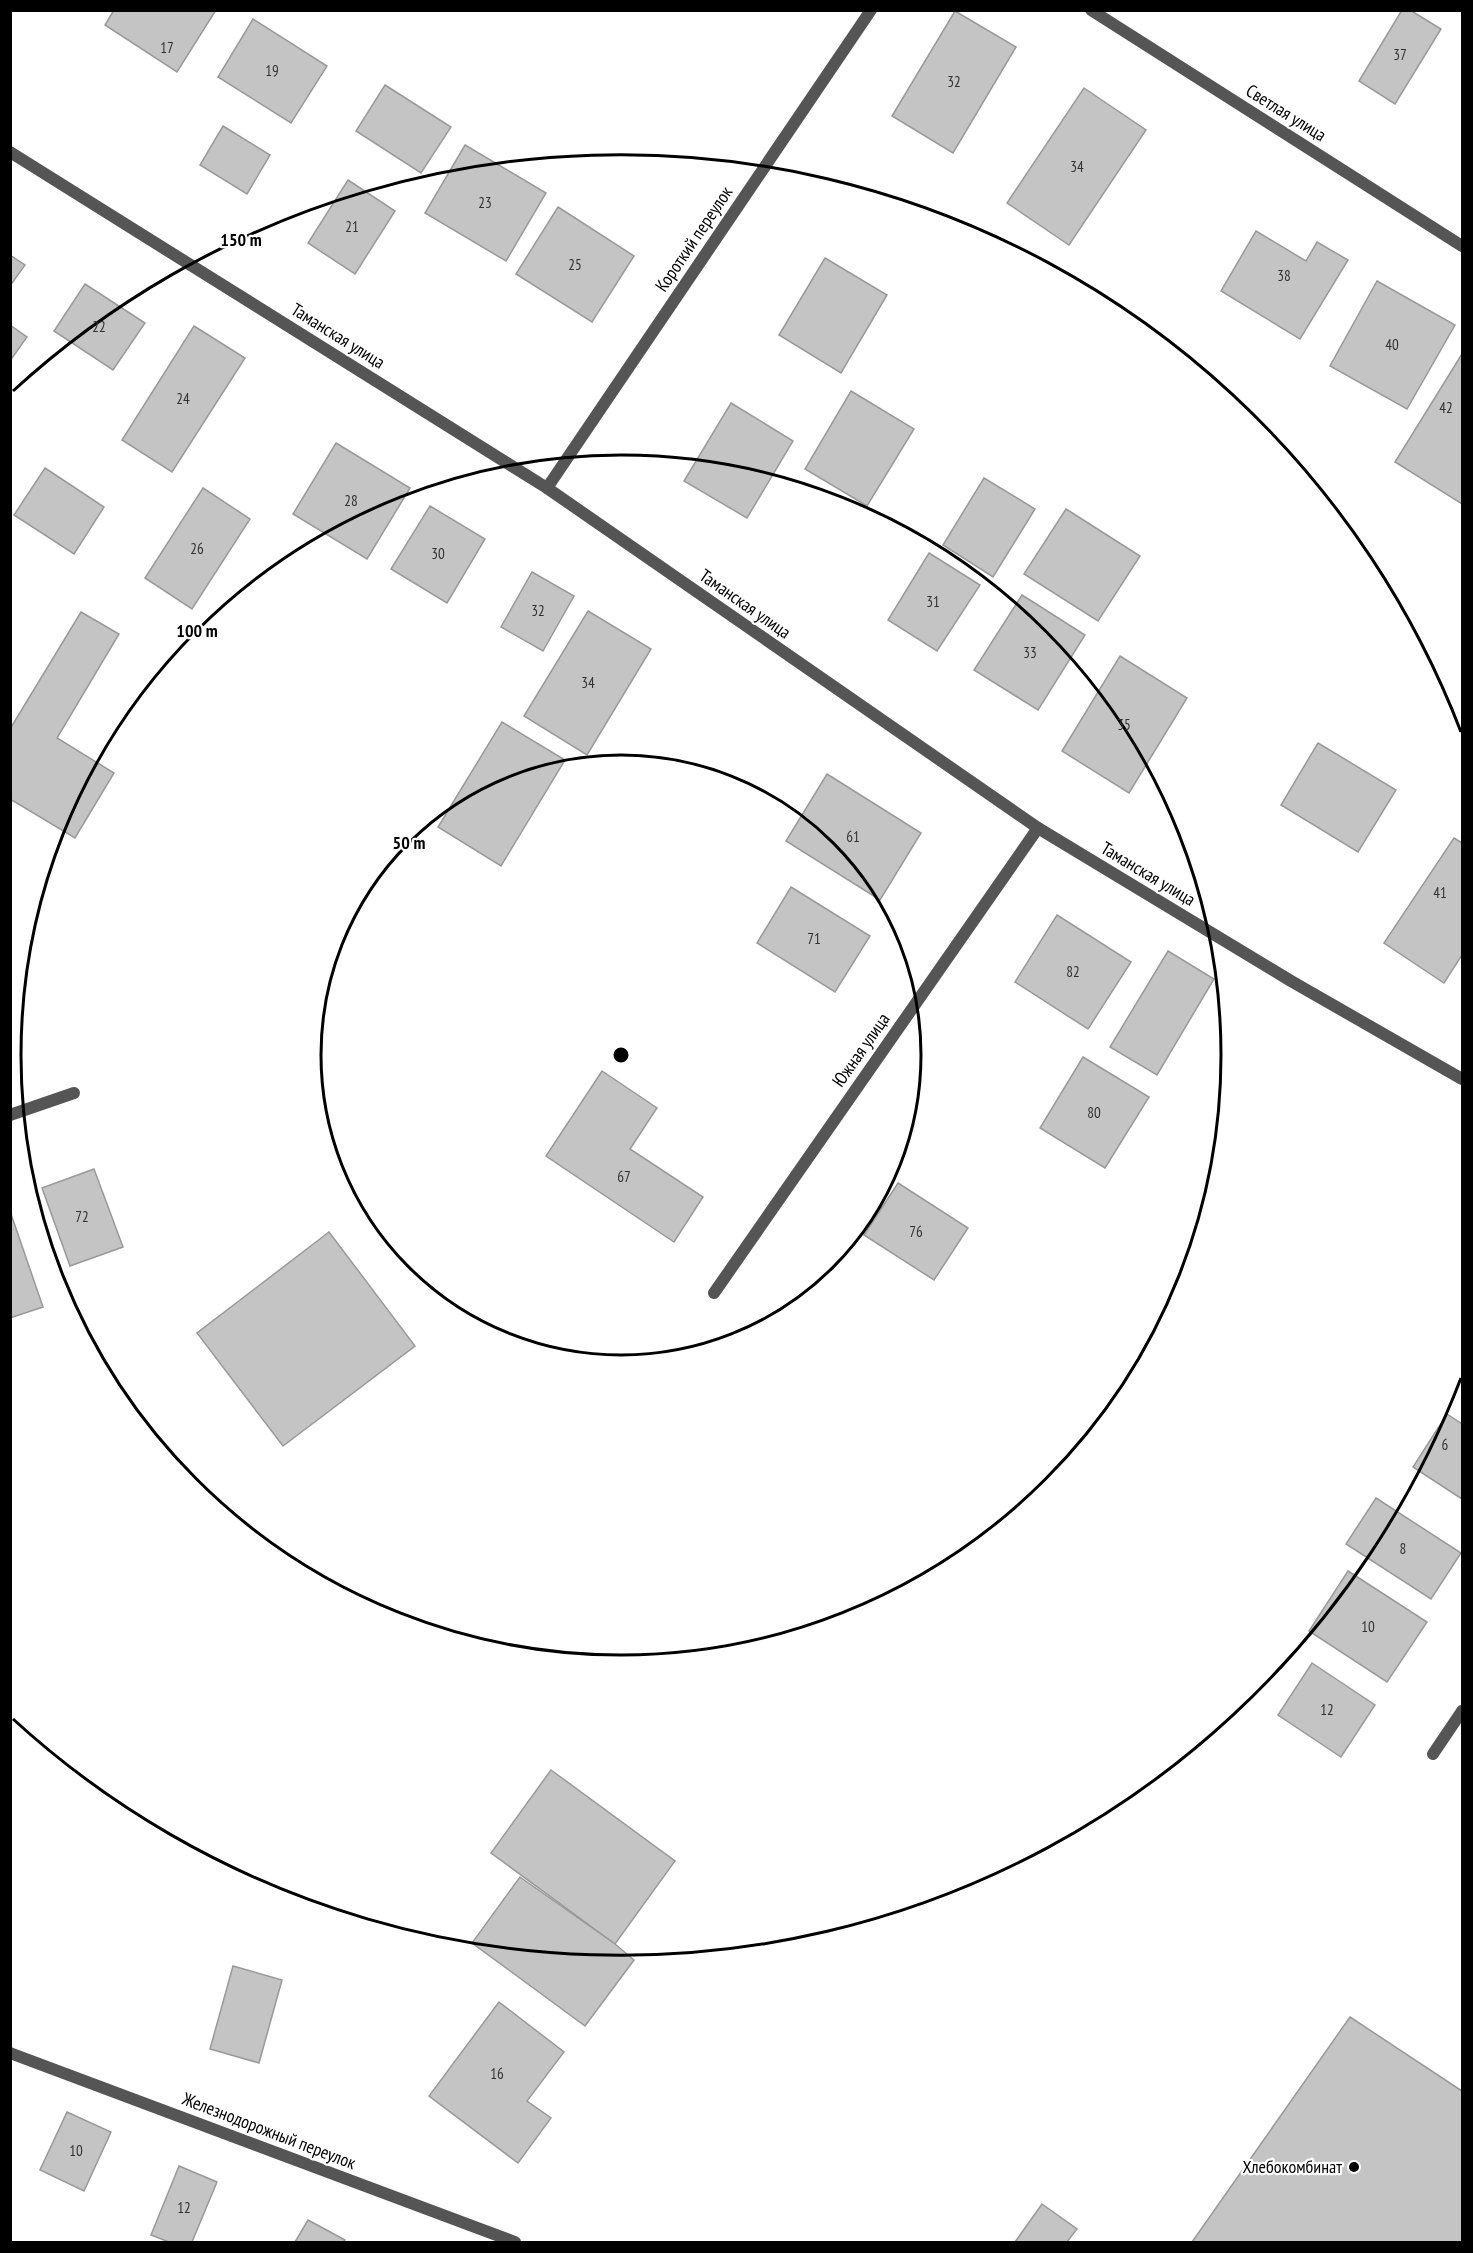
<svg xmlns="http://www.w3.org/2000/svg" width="1473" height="2253" font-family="'PT Sans Narrow',sans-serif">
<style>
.building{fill:#c4c4c4;stroke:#999;stroke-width:1.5}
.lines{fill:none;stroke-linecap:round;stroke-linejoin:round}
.street{stroke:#555;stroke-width:12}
.ring{fill:none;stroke:#000;stroke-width:3}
.poi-dot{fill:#000;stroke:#fff;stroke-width:2}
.labels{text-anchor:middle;stroke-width:4.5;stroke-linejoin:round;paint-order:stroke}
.number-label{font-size:15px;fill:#313131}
.street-label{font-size:18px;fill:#000;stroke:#fff}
.poi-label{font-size:18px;fill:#000;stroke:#fff;text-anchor:end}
.centre{fill:#000;stroke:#fff;stroke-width:3}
.ring-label{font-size:18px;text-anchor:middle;font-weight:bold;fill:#000;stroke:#fff;stroke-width:4.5;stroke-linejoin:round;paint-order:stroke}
</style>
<rect width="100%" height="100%" fill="#fff"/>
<g class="building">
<polygon points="114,10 216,10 177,72 105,25"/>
<polygon points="1402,10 1410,10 1441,29 1395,104 1359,81"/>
<polygon points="955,11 1016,47 953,153 892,116"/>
<polygon points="253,19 327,66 291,123 218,77"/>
<polygon points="385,85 451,127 421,173 356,131"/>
<polygon points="1084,88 1146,130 1069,245 1007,203"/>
<polygon points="223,126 270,155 247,194 200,165"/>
<polygon points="465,145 546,193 506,261 425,213"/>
<polygon points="348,180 395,211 355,274 308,243"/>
<polygon points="558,207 634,256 592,322 516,274"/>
<polygon points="1256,231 1306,261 1317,242 1348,260 1300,339 1221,291"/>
<polygon points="10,255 25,265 10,286"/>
<polygon points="825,258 887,295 841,373 779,335"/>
<polygon points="1377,281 1455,325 1407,409 1330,366"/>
<polygon points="85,284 145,323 113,370 54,331"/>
<polygon points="10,325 27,337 10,361"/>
<polygon points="194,326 245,358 172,472 122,440"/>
<polygon points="1462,354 1462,504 1395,462"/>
<polygon points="851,391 914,429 867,506 805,469"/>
<polygon points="731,403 793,441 747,518 684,481"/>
<polygon points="336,443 410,488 367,559 293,514"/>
<polygon points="45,468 104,507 74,554 14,515"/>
<polygon points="984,478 1035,509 993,577 943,545"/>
<polygon points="203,488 250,519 192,609 145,578"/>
<polygon points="430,506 485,539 447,603 391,569"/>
<polygon points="1066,509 1140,556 1098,621 1024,574"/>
<polygon points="929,553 980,585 937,651 888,620"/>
<polygon points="532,572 574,596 543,651 501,627"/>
<polygon points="1022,595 1085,635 1038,710 974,670"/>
<polygon points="588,611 651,649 587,755 524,716"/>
<polygon points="81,612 119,634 57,738 114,773 75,838 10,799 10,729"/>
<polygon points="1120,656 1187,698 1129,793 1062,751"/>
<polygon points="502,722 565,760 501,866 438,827"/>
<polygon points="1318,743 1396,790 1358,852 1281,805"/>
<polygon points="827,774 921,833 880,900 786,841"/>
<polygon points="1454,838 1462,843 1462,955 1444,983 1384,943"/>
<polygon points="791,887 870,936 835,992 757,943"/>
<polygon points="1057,915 1131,962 1088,1029 1015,982"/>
<polygon points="1168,951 1214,979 1157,1075 1110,1047"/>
<polygon points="1083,1057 1149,1097 1105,1168 1040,1128"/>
<polygon points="602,1071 657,1108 630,1149 703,1197 674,1242 546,1156"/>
<polygon points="94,1169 123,1247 70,1266 42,1188"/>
<polygon points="898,1183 968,1228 934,1280 864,1235"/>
<polygon points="10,1211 43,1307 10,1318"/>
<polygon points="329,1232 415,1346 283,1446 197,1333"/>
<polygon points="1447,1414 1462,1424 1462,1499 1413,1467"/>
<polygon points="1376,1498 1461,1553 1431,1599 1346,1544"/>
<polygon points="1348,1571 1427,1622 1387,1682 1309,1631"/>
<polygon points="1312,1663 1375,1705 1341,1757 1278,1715"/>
<polygon points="551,1770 675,1861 615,1944 491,1853"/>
<polygon points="520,1877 615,1944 634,1960 585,2026 472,1943"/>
<polygon points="233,1966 282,1980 259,2063 210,2049"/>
<polygon points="499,2002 564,2052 527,2101 551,2118 518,2163 429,2096"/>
<polygon points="1350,2017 1462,2091 1462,2242 1192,2242"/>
<polygon points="67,2112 111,2132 84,2191 40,2170"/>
<polygon points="179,2166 217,2182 192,2242 169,2242 151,2235"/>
<polygon points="1042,2204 1077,2229 1067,2242 1015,2242"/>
<polygon points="308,2220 345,2240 343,2242 295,2242"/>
</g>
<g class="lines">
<g class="street">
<polyline points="1091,10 1462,246"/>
<polyline points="10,152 547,488 1038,828 1291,981 1462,1079"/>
<polyline points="547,488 871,10"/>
<polyline points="10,1115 74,1093"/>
<polyline points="714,1293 1038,828"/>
<polyline points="1433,1754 1462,1711"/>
<polyline points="10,2053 515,2242"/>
</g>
</g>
<g class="ring">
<circle cx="621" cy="1055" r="300"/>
<circle cx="621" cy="1055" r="600"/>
<path d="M1461 1378A900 900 0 0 1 13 1719M13 391A900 900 0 0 1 1461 732"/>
</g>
<circle class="poi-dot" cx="1354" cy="2167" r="6"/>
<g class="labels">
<g class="number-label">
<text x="167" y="53">17</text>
<text x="1400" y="60">37</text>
<text x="272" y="76">19</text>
<text x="954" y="87">32</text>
<text x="1077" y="172">34</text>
<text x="485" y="208">23</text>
<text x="352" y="232">21</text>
<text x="575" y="270">25</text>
<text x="1284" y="281">38</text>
<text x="99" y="332">22</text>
<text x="1392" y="350">40</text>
<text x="183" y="404">24</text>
<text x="1446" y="413">42</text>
<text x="351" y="506">28</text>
<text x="197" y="554">26</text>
<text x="438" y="559">30</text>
<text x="933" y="607">31</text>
<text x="538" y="616">32</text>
<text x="1030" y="658">33</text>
<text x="588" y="688">34</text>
<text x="1124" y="730">35</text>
<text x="853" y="842">61</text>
<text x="1440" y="898">41</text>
<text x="814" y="944">71</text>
<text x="1073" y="977">82</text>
<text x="1094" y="1118">80</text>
<text x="624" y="1182">67</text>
<text x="82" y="1222">72</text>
<text x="916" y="1237">76</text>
<text x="1445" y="1450">6</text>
<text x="1403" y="1554">8</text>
<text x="1368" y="1632">10</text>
<text x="1327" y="1715">12</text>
<text x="497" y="2079">16</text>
<text x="76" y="2156">10</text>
<text x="184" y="2213">12</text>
</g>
<g class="street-label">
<text transform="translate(1286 113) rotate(32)" y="6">Светлая улица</text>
<text transform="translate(694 239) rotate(-56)" y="6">Короткий переулок</text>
<text transform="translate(338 336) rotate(32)" y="6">Таманская улица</text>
<text transform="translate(745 604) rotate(35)" y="6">Таманская улица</text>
<text transform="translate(1148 874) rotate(31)" y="6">Таманская улица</text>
<text transform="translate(861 1050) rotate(-55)" y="6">Южная улица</text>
<text transform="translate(269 2131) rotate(21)" y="6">Железнодорожный переулок</text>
</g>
<g class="poi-label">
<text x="1342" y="2173">Хлебокомбинат</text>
</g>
</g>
<circle cx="621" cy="1055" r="9" class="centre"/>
<g class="ring-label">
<text x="241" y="246">150 m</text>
<text x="197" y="637">100 m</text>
<text x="409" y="849">50 m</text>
</g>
<rect width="1473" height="2253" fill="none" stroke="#000000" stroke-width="24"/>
</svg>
